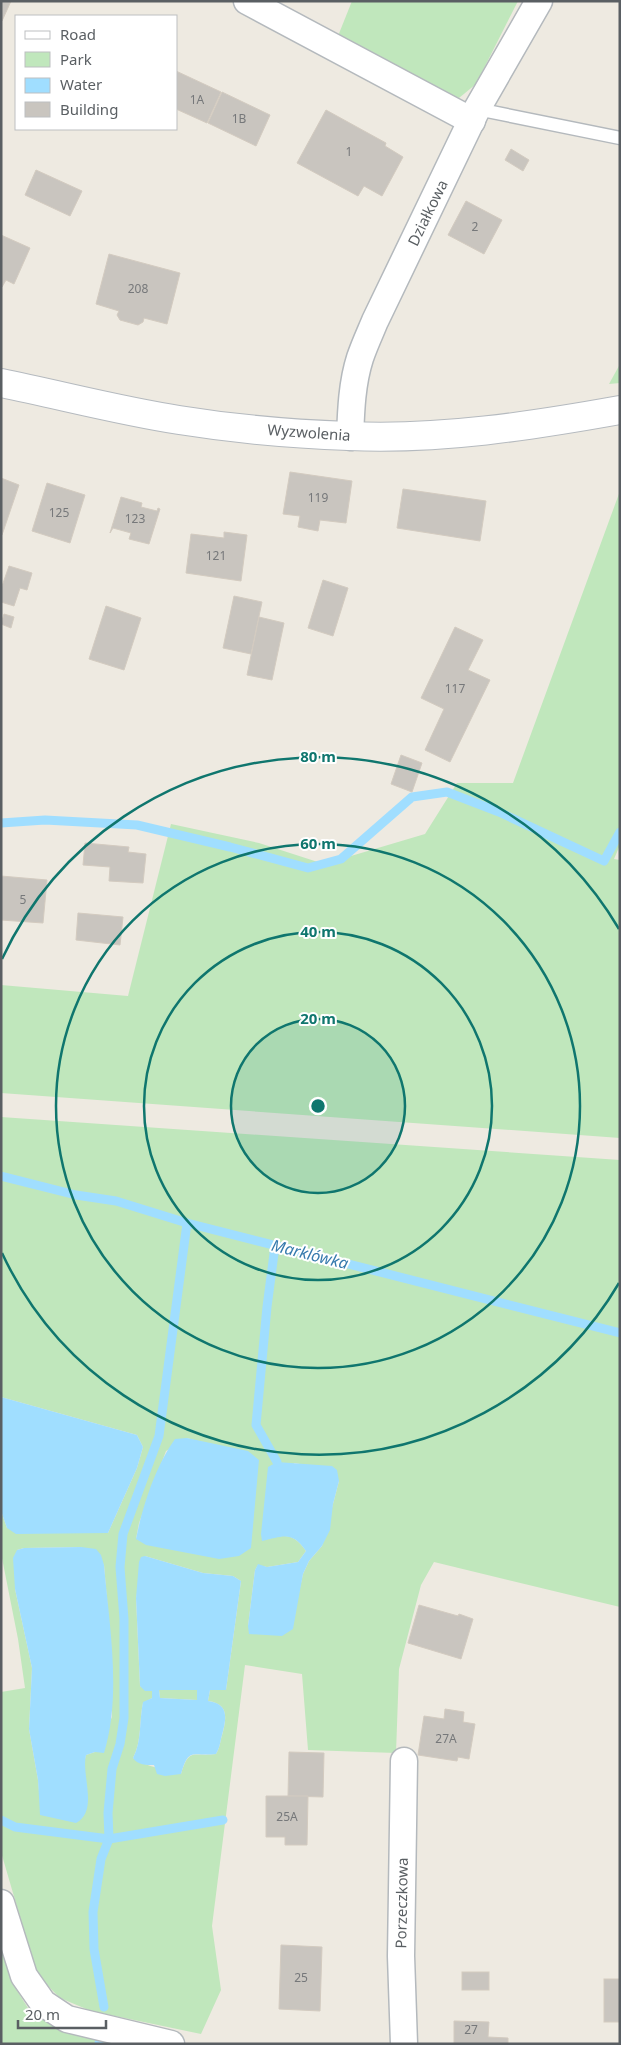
<svg xmlns="http://www.w3.org/2000/svg" width="621" height="2045" font-family="'Noto Sans',sans-serif">
<style>
.green{fill:#c0e7bc;fill-rule:evenodd}
.water{fill:#a0deff;fill-rule:evenodd}
.lines{fill:none;stroke-linecap:round;stroke-linejoin:round}
.stream{stroke:#a0deff;stroke-width:9}
.building{fill:#c9c5bf;stroke:#d3cbc0}
.lane-casing{stroke:#b4b9bd;stroke-width:15}
.street-casing{stroke:#b4b9bd;stroke-width:29}
.secondary-casing{stroke:#b5babf;stroke-width:30}
.lane{stroke:#fff;stroke-width:12}
.street{stroke:#fff;stroke-width:26}
.secondary{stroke:#fff;stroke-width:28}
.ring{fill:none;stroke:#0f766e;stroke-width:2.5}
.labels{text-anchor:middle;stroke-width:4;stroke-linejoin:round;paint-order:stroke}
.number-label{font-size:12px;fill:#76787a}
.street-label{font-size:15px;fill:#5a5f63;stroke:#fff}
.water-label{font-size:16px;font-style:italic;fill:#367aad;stroke:#fff}
.centre{fill:#0f766e;stroke:#fff;stroke-width:2.5}
.ring-label{font-size:15px;text-anchor:middle;font-weight:bold;fill:#0f766e;stroke:#fff;stroke-width:4;stroke-linejoin:round;paint-order:stroke}
</style>
<rect width="100%" height="100%" fill="#eeeae1"/>
<g class="green">
<polygon points="352,1 518,1 476,84 459,98 441,92 338,36"/>
<polygon points="620,364 620,383 609,384"/>
<polygon points="620,491 620,845 614,859 620,860 620,1138 1,1093 1,985 128,996 171,824 259,843 324,864 425,834 457,783 513,783"/>
<path d="M1,1117L620,1160V1607L434,1562L421,1585L399,1669L396,1753L308,1750L302,1674L245,1665L212,1926L221,1990L201,2034L91,2011L60,1998L37,1975L1,1852V1692L25,1688L18,1639L1,1553V1511L7,1528L108,1533L137,1468L143,1447L137,1435L1,1397ZM187,1438L204,1443L136,1539L139,1523L166,1451ZM294,1463L306,1465L339,1481L322,1546L309,1561L303,1574L299,1592L248,1626L255,1570L258,1565L267,1567L298,1562L306,1551C292,1531 284,1535 263,1540ZM81,1547L104,1565L112,1659V1717L95,1752L86,1755L84,1763L41,1815L38,1780L29,1729L32,1668L15,1589L17,1550L24,1548ZM145,1556L203,1573L233,1576L241,1581L226,1690H210L208,1701C231,1704 226,1721 221,1739C220,1744 219,1749 216,1754C193,1757 189,1747 181,1774C165,1769 146,1767 133,1758C142,1741 139,1721 143,1703L152,1698V1691L140,1686L136,1598Z"/>
<polygon points="159,1690 198,1690 197,1700 160,1698"/>
<polygon points="1,1946 13,1984 31,2013 73,2034 119,2044 1,2044"/>
</g>
<g class="water">
<polygon points="1,1397 137,1435 143,1447 137,1468 108,1533 16,1534 7,1528 1,1511"/>
<path d="M187,1438L248,1451L259,1460L251,1548L239,1556L219,1559L146,1545L136,1539C142,1507 156,1465 175,1439Z"/>
<path d="M277,1462L332,1466L337,1470L339,1481L333,1504L330,1530L322,1546L309,1561L303,1574L293,1629L282,1636L249,1634L248,1626L255,1570L258,1564L267,1567L298,1562L306,1551C292,1531 284,1536 262,1541L261,1534L268,1467Z"/>
<path d="M81,1547L96,1549L101,1555L104,1565C109,1624 122,1695 104,1753L95,1752L86,1755C81,1775 99,1811 76,1823L40,1815L38,1780L29,1729L32,1668L15,1589L13,1558L17,1550L24,1548Z"/>
<path d="M145,1556L203,1573L233,1576L241,1581L226,1690H210L208,1701C231,1704 226,1721 221,1739C220,1744 219,1749 216,1754C193,1757 189,1746 181,1774L165,1776L157,1774L154,1765C147,1765 137,1765 133,1758C142,1741 139,1721 143,1702L152,1698V1691H145L140,1686L136,1598L139,1562L141,1557ZM159,1690H197V1700L160,1698Z"/>
</g>
<g class="lines">
<g class="stream">
<polyline points="1,823 45,820 137,825 230,847 308,868 341,859 412,797 447,792 499,812 604,861 620,832"/>
<polyline points="1,1176 76,1195 116,1201 187,1223 620,1333"/>
<polyline points="275,1246 267,1307 256,1425 277,1462"/>
<polyline points="1,1820 15,1827 109,1839 223,1820"/>
<polyline points="104,2007 94,1949 93,1912 101,1859 109,1839 108,1813 112,1769 120,1744 124,1718 124,1619 120,1567 123,1534 159,1436 187,1223"/>
<polyline points="99,2044 99,2043"/>
</g>
</g>
<g class="building">
<polygon points="1,1 11,1 2,21 1,21"/>
<polygon points="176,71 221,92 207,123 176,109"/>
<polygon points="222,92 270,115 256,146 208,123"/>
<polygon points="326,110 386,143 385,146 403,157 382,196 364,186 358,196 297,163"/>
<polygon points="511,149 529,160 523,171 505,160"/>
<polygon points="36,170 82,191 70,216 25,195"/>
<polygon points="466,201 502,220 484,254 448,235"/>
<polygon points="1,235 30,248 14,284 6,280 2,287"/>
<polygon points="109,254 180,273 167,324 144,318 143,322 138,325 120,320 117,315 119,311 96,304"/>
<polygon points="290,472 352,481 346,523 320,520 318,531 298,527 300,516 283,514"/>
<polygon points="1,478 19,485 2,535 1,534"/>
<polygon points="47,483 85,495 70,543 32,531"/>
<polygon points="403,489 486,501 480,541 397,528"/>
<polygon points="121,497 142,503 141,507 157,511 158,508 160,509 149,544 129,539 131,533 113,528 110,533"/>
<polygon points="224,532 247,535 241,581 186,573 191,534 224,538"/>
<polygon points="9,566 32,573 27,590 20,588 14,606 1,602 1,589"/>
<polygon points="323,580 348,588 333,636 308,628"/>
<polygon points="234,596 262,602 251,654 223,648"/>
<polygon points="106,606 141,618 124,670 89,659"/>
<polygon points="4,614 14,617 11,628 1,624"/>
<polygon points="259,617 284,623 272,680 247,675"/>
<polygon points="455,627 483,640 468,670 490,680 450,762 425,750 444,709 421,698"/>
<polygon points="401,755 422,763 412,792 391,784"/>
<polygon points="85,843 129,847 128,852 146,854 143,883 109,881 110,867 83,865"/>
<polygon points="1,876 47,880 43,923 1,920"/>
<polygon points="78,913 123,917 120,945 76,940"/>
<polygon points="419,1605 458,1616 459,1614 473,1619 461,1659 408,1643"/>
<polygon points="445,1709 464,1712 463,1722 475,1724 469,1759 458,1757 457,1761 418,1755 424,1716 444,1719"/>
<polygon points="289,1752 324,1753 323,1797 288,1796"/>
<polygon points="266,1796 308,1796 307,1845 285,1845 285,1837 266,1837"/>
<polygon points="281,1945 322,1947 320,2011 279,2009"/>
<rect x="462" y="1972" width="27" height="18"/>
<rect x="604" y="1979" width="16" height="43"/>
<polygon points="454,2021 489,2022 488,2037 508,2038 508,2044 454,2044"/>
</g>
<g class="lines">
<g class="lane-casing">
<polyline id="lane" points="477,109 620,138"/>
</g>
<g class="street-casing">
<g id="street">
<polyline points="247,1 472,121"/>
<path d="M350,437C351,410 352,383 360,358C364,346 370,333 375,321L477,109L539,1"/>
<polyline points="404,1761 401,1956 404,2044"/>
<polyline points="1,1903 24,1976 43,2003 67,2019 171,2044"/>
</g>
</g>
<g class="secondary-casing">
<path id="secondary" d="M1,383C60,395 120,411 179,420C235,429 292,434 349,436C440,440 531,426 620,410"/>
</g>
<use href="#lane" class="lane"/>
<use href="#street" class="street"/>
<use href="#secondary" class="secondary"/>
</g>
<circle cx="318" cy="1106" r="87" fill="#0f766e" fill-opacity=".12"/>
<g class="ring">
<circle cx="318" cy="1106" r="87"/>
<circle cx="318" cy="1106" r="174"/>
<circle cx="318" cy="1106" r="262"/>
<path d="M619 1283A349 349 0 0 1 2 1253M2 959A349 349 0 0 1 619 929"/>
</g>
<g class="labels">
<g class="number-label">
<text x="197" y="104">1A</text>
<text x="239" y="123">1B</text>
<text x="349" y="156">1</text>
<text x="475" y="231">2</text>
<text x="138" y="293">208</text>
<text x="318" y="502">119</text>
<text x="59" y="517">125</text>
<text x="135" y="523">123</text>
<text x="216" y="560">121</text>
<text x="455" y="693">117</text>
<text x="23" y="904">5</text>
<text x="446" y="1743">27A</text>
<text x="287" y="1821">25A</text>
<text x="301" y="1982">25</text>
<text x="471" y="2034">27</text>
</g>
<g class="street-label">
<text transform="translate(428 213) rotate(-64)" y="5">Działkowa</text>
<text transform="translate(309 433) rotate(4)" y="5">Wyzwolenia</text>
<text transform="translate(402 1903) rotate(-89)" y="5">Porzeczkowa</text>
</g>
<g class="water-label">
<text transform="translate(310 1254) rotate(14)" y="6">Marklówka</text>
</g>
</g>
<circle cx="318" cy="1106" r="8" class="centre"/>
<g class="ring-label">
<text x="318" y="762">80 m</text>
<text x="318" y="849">60 m</text>
<text x="318" y="937">40 m</text>
<text x="318" y="1024">20 m</text>
</g>
<rect width="621" height="2045" fill="none" stroke="#5a5f63" stroke-width="5"/>
<rect x="15" y="15" width="162" height="115" fill="#ffffff" stroke="#bdbfc1"/>
<rect x="25" y="31" width="25" height="8" fill="#ffffff" stroke="#bdbfc1"/>
<text x="60" y="40" font-size="15" fill="#5a5f63">Road</text>
<rect x="25" y="52" width="25" height="15" fill="#c0e7bc" stroke="#bdbfc1"/>
<text x="60" y="65" font-size="15" fill="#5a5f63">Park</text>
<rect x="25" y="78" width="25" height="15" fill="#a0deff" stroke="#bdbfc1"/>
<text x="60" y="90" font-size="15" fill="#5a5f63">Water</text>
<rect x="25" y="102" width="25" height="15" fill="#c9c5bf" stroke="#bdbfc1"/>
<text x="60" y="115" font-size="15" fill="#5a5f63">Building</text>
<path d="M18 2020v8h88v-8" fill="none" stroke="#5a5f63" stroke-width="2.5"/>
<text x="25" y="2020" font-size="15" fill="#5a5f63" stroke="#ffffff" stroke-width="4" paint-order="stroke">20 m</text>
</svg>
